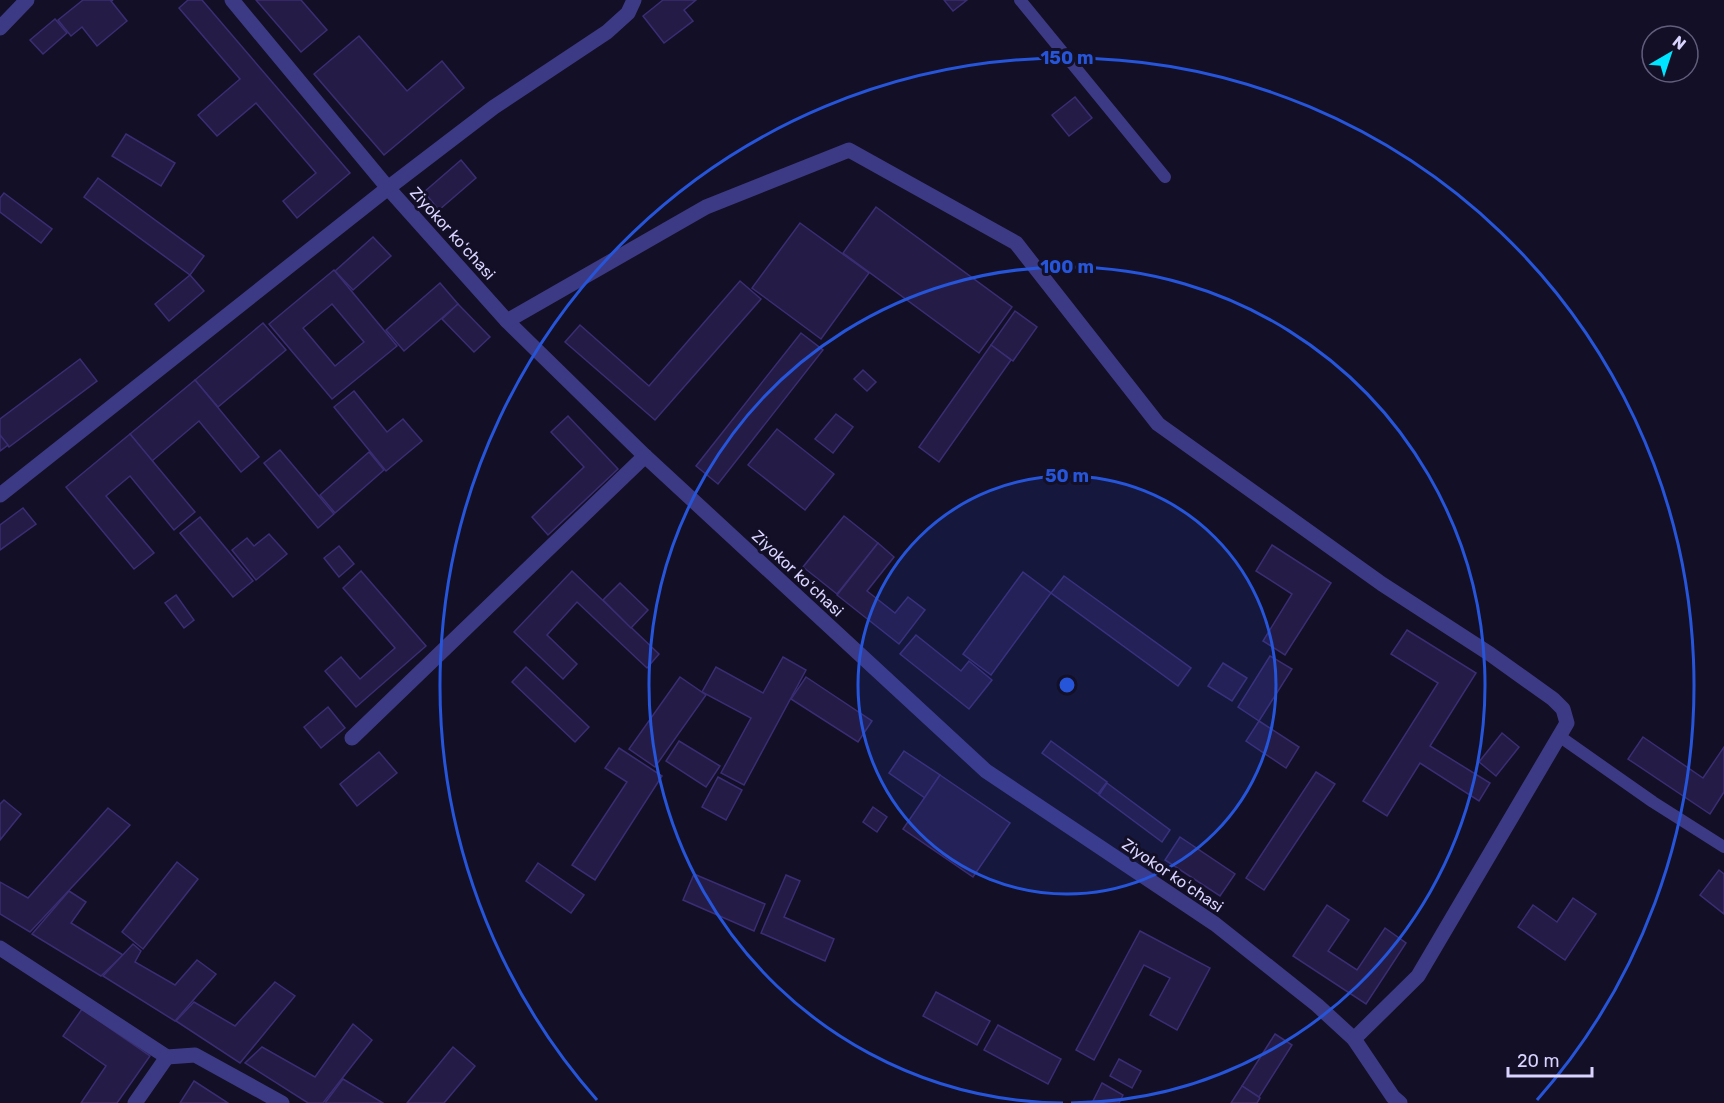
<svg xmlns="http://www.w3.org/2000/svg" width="1724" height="1103" font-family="Rubik,sans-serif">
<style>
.building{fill:#241b47;stroke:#3b2d73;stroke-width:1.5;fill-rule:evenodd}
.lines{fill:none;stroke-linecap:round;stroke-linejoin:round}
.lane{stroke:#3d3a85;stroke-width:12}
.street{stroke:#3d3a85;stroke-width:15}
.ring{fill:none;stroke:#2655da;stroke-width:3}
.labels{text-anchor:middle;stroke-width:6;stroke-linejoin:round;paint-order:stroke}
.street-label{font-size:16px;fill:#d9d4ff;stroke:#130f26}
.centre{fill:#2655da;stroke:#130f26;stroke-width:3}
.ring-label{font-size:18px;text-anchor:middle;font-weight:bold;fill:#2655da;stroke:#130f26;stroke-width:6;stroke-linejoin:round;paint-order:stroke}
</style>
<rect width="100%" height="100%" fill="#130f26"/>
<g class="building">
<polygon points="83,0 113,0 111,1 127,21 97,46 82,27 71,36 58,20"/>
<polygon points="188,0 202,0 350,173 297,218 283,201 316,173 256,103 217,136 198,115 240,79 179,8"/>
<polygon points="256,0 301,0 327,30 301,52"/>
<polygon points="663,0 696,0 684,10 693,21 664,43 643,16"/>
<polygon points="944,0 967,0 953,11"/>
<polygon points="55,19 67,33 43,54 30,40"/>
<polygon points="359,36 407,91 442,61 464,88 384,155 314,74"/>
<polygon points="1075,97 1092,118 1069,136 1052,115"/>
<polygon points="126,134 175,163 161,186 112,156"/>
<polygon points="461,160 476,178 439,210 424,192"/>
<polygon points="98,178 204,256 190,275 84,197"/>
<polygon points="4,193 52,229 41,243 0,212 0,198"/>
<polygon points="876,207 1012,307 979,353 843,253"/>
<polygon points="800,223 869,273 821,339 752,288"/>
<polygon points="373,237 391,256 353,290 335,271"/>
<path d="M334,270L397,346L332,399L269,324ZM332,304L364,342L335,366L303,328Z"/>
<polygon points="190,275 204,291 169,321 155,304"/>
<polygon points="740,281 761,299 655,420 565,342 580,325 649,386"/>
<polygon points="440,283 458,304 404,351 386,330"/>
<polygon points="458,304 490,337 474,352 442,319"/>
<polygon points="1015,311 1037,327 1013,361 991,345"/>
<polygon points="263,323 286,350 218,407 195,380"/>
<polygon points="801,333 823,350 718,484 696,466"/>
<polygon points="991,345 1011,360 939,462 919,447"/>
<polygon points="80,359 97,381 9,447 0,435 0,419"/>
<polygon points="863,370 876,382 867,391 854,379"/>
<polygon points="195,380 259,457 241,472 199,421 152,461 130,434"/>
<polygon points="354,391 387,432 403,419 422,441 386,471 334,407"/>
<polygon points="836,414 853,427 833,453 815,439"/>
<polygon points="568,416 618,469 548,535 532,517 584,467 551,432"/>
<polygon points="777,429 834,474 805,510 748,465"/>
<polygon points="130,434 195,512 174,530 130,476 106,496 154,553 134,569 66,487"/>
<polygon points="0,435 8,445 0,451"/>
<polygon points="280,450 334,514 318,528 264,463"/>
<polygon points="369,452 384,470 335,513 320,495"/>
<polygon points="23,508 36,524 0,550 0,525"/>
<polygon points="844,516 878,543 837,594 803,567"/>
<polygon points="200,517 253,581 233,597 180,533"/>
<polygon points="269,534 287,554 256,580 232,550 247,538 254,546"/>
<polygon points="878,543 894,557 867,591 895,613 908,597 925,610 899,644 837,595"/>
<polygon points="1272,545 1331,583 1285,655 1263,641 1292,594 1256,571"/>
<polygon points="339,546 354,564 339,577 324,558"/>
<polygon points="361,571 426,646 356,707 325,671 341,657 360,679 395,648 343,588"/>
<polygon points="572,571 659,654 647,668 577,602 547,635 577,664 563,679 514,632"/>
<polygon points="1023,572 1051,593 991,675 963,654"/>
<polygon points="1064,576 1191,668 1178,686 1051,593"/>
<polygon points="620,583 648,610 631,628 603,600"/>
<polygon points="176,595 194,620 184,628 165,603"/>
<polygon points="1407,630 1476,673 1430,746 1490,783 1479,801 1420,763 1387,816 1363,801 1438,683 1391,654"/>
<polygon points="916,635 961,671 969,661 992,680 969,709 900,654"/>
<polygon points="1270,656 1292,669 1259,721 1238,707"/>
<polygon points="783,657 806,670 744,785 721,773 751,718 702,692 716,667 763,693"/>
<polygon points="1223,663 1247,678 1232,701 1208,686"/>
<polygon points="526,667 589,727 575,742 512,682"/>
<polygon points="680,677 706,695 655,767 629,749"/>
<polygon points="806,677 872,721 858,742 791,699"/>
<polygon points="328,707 345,728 321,748 304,727"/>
<polygon points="1259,721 1299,747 1286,768 1246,741"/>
<polygon points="1502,733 1519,747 1496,776 1479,762"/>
<polygon points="1643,737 1703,778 1724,747 1724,792 1710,814 1628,759"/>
<polygon points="679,741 720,766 706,787 666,761"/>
<polygon points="1051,741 1107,782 1098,794 1042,753"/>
<polygon points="619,748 662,776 595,880 572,865 627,782 605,768"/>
<polygon points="904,751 940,775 925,798 889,773"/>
<polygon points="379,752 397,773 357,806 340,784"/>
<polygon points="1316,772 1335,784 1264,890 1246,878"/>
<polygon points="940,775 1010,823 973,877 903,829"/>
<polygon points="718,777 742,790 726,820 702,807"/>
<polygon points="1107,783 1170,830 1162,842 1099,795"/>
<polygon points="4,800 21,814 0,840 0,804"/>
<polygon points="873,807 887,817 877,832 863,822"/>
<polygon points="108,808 130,825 30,932 0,914 0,882 28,898"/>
<polygon points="1180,837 1235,874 1220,896 1165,860"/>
<polygon points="177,862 198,879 143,949 122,932"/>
<polygon points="538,863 584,895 571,913 526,881"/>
<polygon points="1719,870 1724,874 1724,914 1700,895"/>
<polygon points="694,874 765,904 754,931 683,900"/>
<polygon points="786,875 800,881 784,917 834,939 825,961 761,933"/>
<polygon points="69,891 86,902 71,923 123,955 101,976 32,934"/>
<polygon points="1573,898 1596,914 1565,960 1518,927 1533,905 1557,922"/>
<polygon points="1327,905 1349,920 1328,951 1357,970 1385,928 1406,943 1366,1004 1293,956"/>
<polygon points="1140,931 1210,968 1177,1030 1150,1015 1170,978 1144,965 1094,1060 1076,1050"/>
<polygon points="133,944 141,951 135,962 175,985 197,960 216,974 175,1021 103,976"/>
<polygon points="275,982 295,996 240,1063 176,1021 194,1002 235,1026"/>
<polygon points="936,992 990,1021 977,1045 923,1016"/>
<polygon points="82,1009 150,1056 117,1103 81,1103 106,1066 63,1036"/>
<polygon points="353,1024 372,1040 323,1103 308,1103 245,1063 262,1047 315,1077"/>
<polygon points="998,1025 1061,1059 1048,1084 984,1050"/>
<polygon points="1275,1034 1292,1045 1259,1097 1242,1086"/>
<polygon points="453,1047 475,1066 444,1103 407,1103"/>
<polygon points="1119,1059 1141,1071 1132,1088 1110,1076"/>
<polygon points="343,1079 383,1103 325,1103"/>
<polygon points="194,1081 228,1103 180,1103"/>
<polygon points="1102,1083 1123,1095 1119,1103 1092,1103"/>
<polygon points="1242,1086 1260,1098 1257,1103 1231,1103"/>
</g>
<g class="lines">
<g class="lane">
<polyline points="1020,0 1165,177"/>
<polyline points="1559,736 1653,802 1724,847"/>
</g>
<g class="street">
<polyline points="232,0 388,188 507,321 645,456 986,771 1215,924 1317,1005 1354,1039 1393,1097 1400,1103"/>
<polyline points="0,28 27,0"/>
<polyline points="507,321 706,207 849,150 1016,243 1158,424 1382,584 1490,654 1553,699 1563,709 1567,723 1418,976 1354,1039"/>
<polyline points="0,495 388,188 494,107 607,32 628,13 634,0"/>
<polyline points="352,738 645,456"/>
<polyline points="0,948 167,1057 195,1055 282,1103"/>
<polyline points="135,1103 167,1057"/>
</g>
</g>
<circle cx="1067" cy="685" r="209" fill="#2655da" fill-opacity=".12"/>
<g class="ring">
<circle cx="1067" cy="685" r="209"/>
<path d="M1063 1103A418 418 0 1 1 1071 1103"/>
<path d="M597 1100A627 627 0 1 1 1537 1100"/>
</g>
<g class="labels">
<g class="street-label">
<text transform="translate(453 233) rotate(48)" y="6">Ziyokor koʻchasi</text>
<text transform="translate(798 573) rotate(43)" y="6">Ziyokor koʻchasi</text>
<text transform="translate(1173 875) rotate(34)" y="6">Ziyokor koʻchasi</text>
</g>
</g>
<circle cx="1067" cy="685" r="9" class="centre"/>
<g class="ring-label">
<text x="1067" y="64">150 m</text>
<text x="1067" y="273">100 m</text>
<text x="1067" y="482">50 m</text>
</g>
<g transform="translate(1670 54) rotate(39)"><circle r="28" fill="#130f26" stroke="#625e7d" stroke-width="1.5"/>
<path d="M0-4.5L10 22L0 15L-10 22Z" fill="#00e5ff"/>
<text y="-9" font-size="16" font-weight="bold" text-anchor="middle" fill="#d9d4ff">N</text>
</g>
<path d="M1508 1067v9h84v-9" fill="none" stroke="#d9d4ff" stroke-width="3"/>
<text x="1517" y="1067" font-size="18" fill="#d9d4ff" stroke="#130f26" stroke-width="4.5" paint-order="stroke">20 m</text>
</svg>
